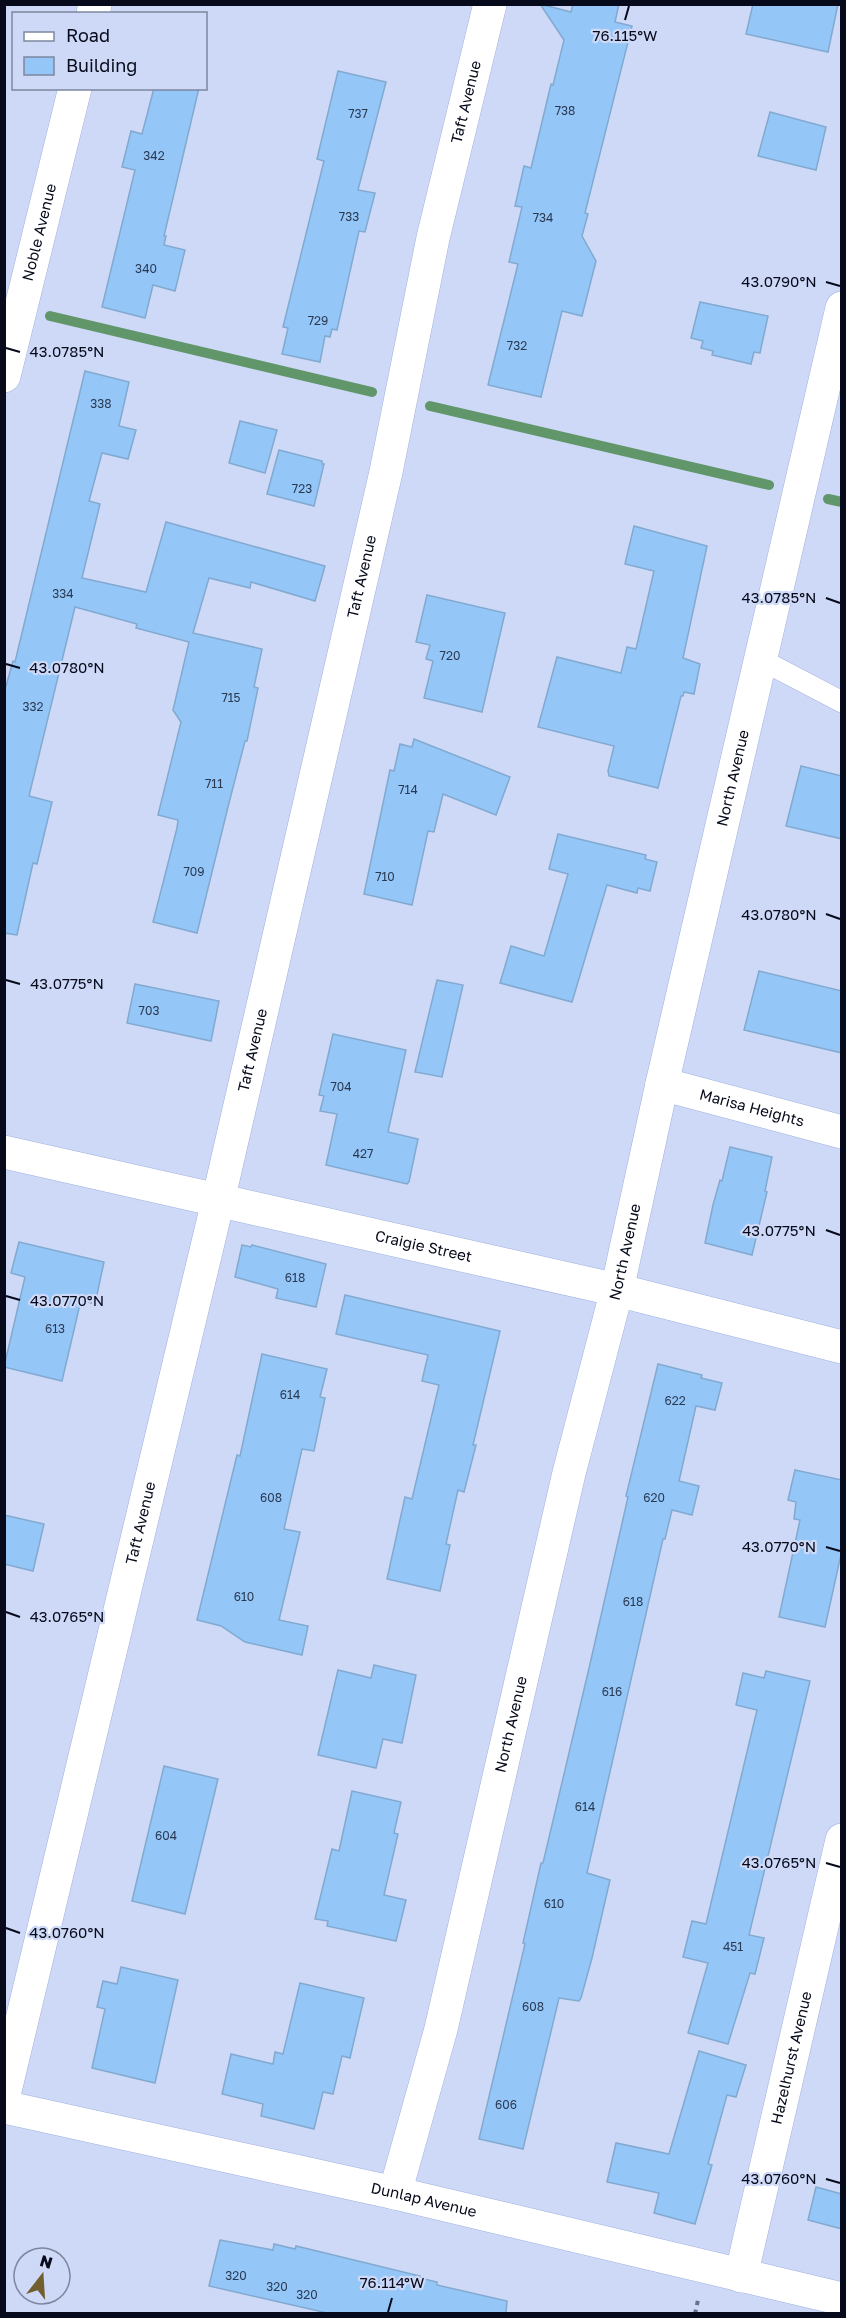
<svg xmlns="http://www.w3.org/2000/svg" width="846" height="2318" font-family="'Golos Text',sans-serif">
<style>
.lines{fill:none;stroke-linecap:round;stroke-linejoin:round}
.stream{stroke:#60966a;stroke-width:10}
.building{fill:#94c6f8;stroke:#82a9cf;stroke-width:1.5}
.lane-casing{stroke:#a0b1e0;stroke-width:22}
.street-casing{stroke:#a0b1e0;stroke-width:34}
.path{stroke:#6b7289;stroke-width:4;stroke-dasharray:4.5 4.5;stroke-linecap:butt}
.lane{stroke:#fff;stroke-width:21}
.street{stroke:#fff;stroke-width:33}
.ticks{fill:none;stroke:#060a1a;stroke-width:2}
.labels{text-anchor:middle;stroke-width:4.5;stroke-linejoin:round;paint-order:stroke}
.number-label{font-size:12px;fill:#2a3952}
.street-label{font-size:15px;fill:#060a1a;stroke:#ced9f7}
.ticks-label{font-size:15px;text-anchor:middle;fill:#060a1a;stroke:#ced9f7;stroke-width:4.5;stroke-linejoin:round;paint-order:stroke}
</style>
<rect width="100%" height="100%" fill="#ced9f7"/>
<g class="lines">
<g class="stream">
<polyline points="50,316 372,392"/>
<polyline points="430,406 769,485"/>
<polyline points="828,499 842,502"/>
</g>
</g>
<g class="building">
<polygon points="540,4 571,12 573,4 619,4 615,22 632,26 585,213 588,214 582,236 596,261 582,316 562,311 541,397 488,385 518,264 509,262 522,207 515,206 524,166 531,168 551,84 553,85 564,40"/>
<polygon points="753,4 838,4 828,52 746,34"/>
<polygon points="338,71 386,82 358,190 375,193 365,232 359,231 337,330 332,329 330,337 325,336 320,362 282,354 288,328 283,327 324,161 317,159"/>
<polygon points="154,88 199,88 164,236 166,236 164,245 185,250 175,291 153,285 145,318 102,307 135,170 122,167 131,131 142,134"/>
<polygon points="770,112 826,127 816,170 758,156"/>
<polygon points="700,302 768,316 760,353 754,352 751,364 712,355 713,351 701,348 703,341 691,338"/>
<polygon points="85,371 129,382 119,426 136,430 128,459 102,453 89,501 100,504 82,578 146,592 166,522 325,566 315,601 251,582 250,588 209,578 193,633 262,649 254,687 258,688 247,741 245,741 229,803 197,933 153,922 177,828 178,820 158,815 181,722 173,710 189,642 136,628 137,624 75,607 29,796 52,802 37,864 33,863 17,935 4,933 4,693 13,661 15,662"/>
<polygon points="240,421 277,430 265,473 229,463"/>
<polygon points="279,450 322,461 322,464 324,464 314,506 267,494"/>
<polygon points="634,526 707,546 683,658 700,664 694,694 684,692 683,696 681,696 658,788 609,776 608,771 614,746 538,727 557,657 621,673 627,647 636,649 654,571 625,564"/>
<polygon points="427,595 505,613 482,712 424,698 433,661 426,659 430,645 416,642"/>
<polygon points="414,739 510,777 496,815 443,794 434,832 428,831 412,905 364,894 390,770 394,771 400,744 412,747"/>
<polygon points="801,766 842,776 842,839 786,826"/>
<polygon points="558,834 646,855 645,859 657,862 650,891 638,888 637,893 607,885 572,1002 500,983 511,946 544,956 568,874 549,869"/>
<polygon points="759,971 842,991 842,1053 744,1030"/>
<polygon points="437,980 463,985 442,1077 415,1072"/>
<polygon points="135,984 219,1001 211,1041 127,1023"/>
<polygon points="333,1034 406,1050 388,1132 418,1139 409,1182 407,1184 326,1165 337,1114 320,1111 324,1096 319,1095"/>
<polygon points="730,1147 772,1157 765,1191 767,1192 752,1255 705,1243 713,1205 720,1180 722,1181"/>
<polygon points="19,1242 104,1262 95,1304 81,1300 62,1381 4,1367 25,1277 11,1273"/>
<polygon points="242,1245 251,1247 252,1245 326,1264 316,1307 276,1298 278,1289 235,1277"/>
<polygon points="345,1295 500,1331 473,1445 476,1445 464,1492 458,1490 446,1544 450,1545 440,1591 387,1579 405,1497 412,1499 439,1385 422,1381 428,1355 336,1334"/>
<polygon points="262,1354 327,1369 320,1397 325,1398 314,1451 302,1449 284,1529 300,1532 279,1620 308,1626 302,1655 245,1642 221,1626 197,1620 237,1455 240,1456"/>
<polygon points="658,1364 702,1375 701,1378 722,1383 715,1410 696,1406 679,1481 699,1486 692,1515 672,1510 665,1539 663,1539 587,1873 610,1880 592,1958 581,1998 579,2001 559,1998 523,2149 479,2139 525,1944 523,1943 541,1863 543,1863 590,1664 628,1497 626,1496"/>
<polygon points="795,1470 842,1480 842,1550 825,1627 779,1617 800,1520 794,1519 796,1502 788,1500"/>
<polygon points="4,1515 44,1524 33,1571 4,1564"/>
<polygon points="374,1665 416,1675 402,1743 383,1739 376,1768 318,1755 338,1670 371,1678"/>
<polygon points="766,1671 810,1681 749,1935 764,1938 755,1974 750,1973 728,2044 688,2033 708,1963 683,1957 692,1921 706,1924 757,1710 736,1705 743,1673 764,1678"/>
<polygon points="164,1766 218,1779 185,1914 132,1901"/>
<polygon points="352,1791 401,1802 394,1833 398,1834 384,1895 406,1900 396,1941 327,1926 328,1921 315,1919 332,1849 339,1851"/>
<polygon points="121,1967 178,1980 155,2083 92,2068 105,2009 97,2007 103,1981 117,1984"/>
<polygon points="300,1983 364,1998 350,2058 342,2056 333,2094 323,2092 314,2129 261,2116 263,2104 222,2094 231,2054 273,2064 275,2052 283,2054"/>
<polygon points="699,2051 746,2065 736,2097 727,2095 708,2164 712,2165 695,2224 654,2213 659,2193 607,2182 616,2143 669,2154"/>
<polygon points="816,2187 842,2194 842,2229 808,2220"/>
<polygon points="220,2240 273,2250 274,2244 295,2249 296,2246 420,2276 420,2278 437,2282 437,2285 507,2301 506,2313 327,2313 209,2286"/>
</g>
<g class="lines">
<g class="lane-casing">
<polyline id="lane" points="760,659 842,702"/>
</g>
<g class="street-casing">
<g id="street">
<polyline points="93,14 95,4"/>
<path id="s1" d="M4,376L75,88"/>
<path id="s2" d="M662,1084L842,1132"/>
<path id="s3" d="M4,1152L617,1290L842,1347"/>
<path id="s4" d="M4,2095L218,1201L386,472L433,238L490,4"/>
<path id="s5" d="M4,2107L395,2193L842,2299"/>
<path id="s6" d="M395,2193L441,2029L569,1473L617,1290L662,1084L842,308"/>
<path id="s7" d="M741,2276L842,1840"/>
</g>
</g>
<polyline class="path" points="695,2314 698,2300"/>
<use href="#lane" class="lane"/>
<use href="#street" class="street"/>
</g>
<path class="ticks" d="M625,20L629,6M826,282L840,286M6,348L20,352M826,598L840,603M6,664L20,668M826,914L840,919M6,980L20,984M826,1230L840,1235M6,1296L20,1300M826,1547L840,1551M6,1612L20,1617M826,1863L840,1867M6,1928L20,1933M826,2179L840,2183M388,2312L392,2298"/>
<g class="labels">
<g class="number-label">
<text x="565" y="115">738</text>
<text x="358" y="118">737</text>
<text x="154" y="160">342</text>
<text x="349" y="221">733</text>
<text x="543" y="222">734</text>
<text x="146" y="273">340</text>
<text x="318" y="325">729</text>
<text x="517" y="350">732</text>
<text x="101" y="408">338</text>
<text x="302" y="493">723</text>
<text x="63" y="598">334</text>
<text x="450" y="660">720</text>
<text x="231" y="702">715</text>
<text x="33" y="711">332</text>
<text x="214" y="788">711</text>
<text x="408" y="794">714</text>
<text x="194" y="876">709</text>
<text x="385" y="881">710</text>
<text x="149" y="1015">703</text>
<text x="341" y="1091">704</text>
<text x="363" y="1158">427</text>
<text x="295" y="1282">618</text>
<text x="55" y="1333">613</text>
<text x="290" y="1399">614</text>
<text x="675" y="1405">622</text>
<text x="271" y="1502">608</text>
<text x="654" y="1502">620</text>
<text x="244" y="1601">610</text>
<text x="633" y="1606">618</text>
<text x="612" y="1696">616</text>
<text x="585" y="1811">614</text>
<text x="166" y="1840">604</text>
<text x="554" y="1908">610</text>
<text x="733" y="1951">451</text>
<text x="533" y="2011">608</text>
<text x="506" y="2109">606</text>
<text x="236" y="2280">320</text>
<text x="277" y="2291">320</text>
<text x="307" y="2299">320</text>
</g>
<g class="street-label">
<text dy="5" stroke="none"><textPath href="#s4" startOffset="2046">Taft Avenue</textPath></text>
<text dy="5" stroke="none"><textPath href="#s1" startOffset="148">Noble Avenue</textPath></text>
<text dy="5" stroke="none"><textPath href="#s4" startOffset="1560">Taft Avenue</textPath></text>
<text dy="5" stroke="none"><textPath href="#s6" startOffset="1455">North Avenue</textPath></text>
<text dy="5" stroke="none"><textPath href="#s4" startOffset="1074">Taft Avenue</textPath></text>
<text dy="5" stroke="none"><textPath href="#s2" startOffset="93">Marisa Heights</textPath></text>
<text dy="5" stroke="none"><textPath href="#s3" startOffset="430">Craigie Street</textPath></text>
<text dy="5" stroke="none"><textPath href="#s6" startOffset="969">North Avenue</textPath></text>
<text dy="5" stroke="none"><textPath href="#s4" startOffset="588">Taft Avenue</textPath></text>
<text dy="5" stroke="none"><textPath href="#s6" startOffset="483">North Avenue</textPath></text>
<text dy="5" stroke="none"><textPath href="#s7" startOffset="224">Hazelhurst Avenue</textPath></text>
<text dy="5" stroke="none"><textPath href="#s5" startOffset="430">Dunlap Avenue</textPath></text>
</g>
</g>
<g class="ticks-label">
<text x="625" y="41">76.115°W</text>
<text x="779" y="287">43.0790°N</text>
<text x="67" y="357">43.0785°N</text>
<text x="779" y="603">43.0785°N</text>
<text x="67" y="673">43.0780°N</text>
<text x="779" y="920">43.0780°N</text>
<text x="67" y="989">43.0775°N</text>
<text x="779" y="1236">43.0775°N</text>
<text x="67" y="1306">43.0770°N</text>
<text x="779" y="1552">43.0770°N</text>
<text x="67" y="1622">43.0765°N</text>
<text x="779" y="1868">43.0765°N</text>
<text x="67" y="1938">43.0760°N</text>
<text x="779" y="2184">43.0760°N</text>
<text x="392" y="2288">76.114°W</text>
</g>
<rect width="846" height="2318" fill="none" stroke="#060a1a" stroke-width="12"/>
<rect x="12" y="12" width="195" height="78" fill="#ced9f7" stroke="#7e869f" stroke-width="1.5"/>
<rect x="24" y="32" width="30" height="9" fill="#ffffff" stroke="#7e869f" stroke-width="1.5"/>
<text x="66" y="42" font-size="18" fill="#060a1a">Road</text>
<rect x="24" y="57" width="30" height="18" fill="#94c6f8" stroke="#7e869f" stroke-width="1.5"/>
<text x="66" y="72" font-size="18" fill="#060a1a">Building</text>
<g transform="translate(42 2276) rotate(17)"><circle r="28" fill="#ced9f7" stroke="#7e869f" stroke-width="1.5"/>
<path d="M0-4.5L10 22L0 15L-10 22Z" fill="#725f2e"/>
<text y="-9" font-size="16" font-weight="bold" text-anchor="middle" fill="#060a1a">N</text>
</g>
</svg>
